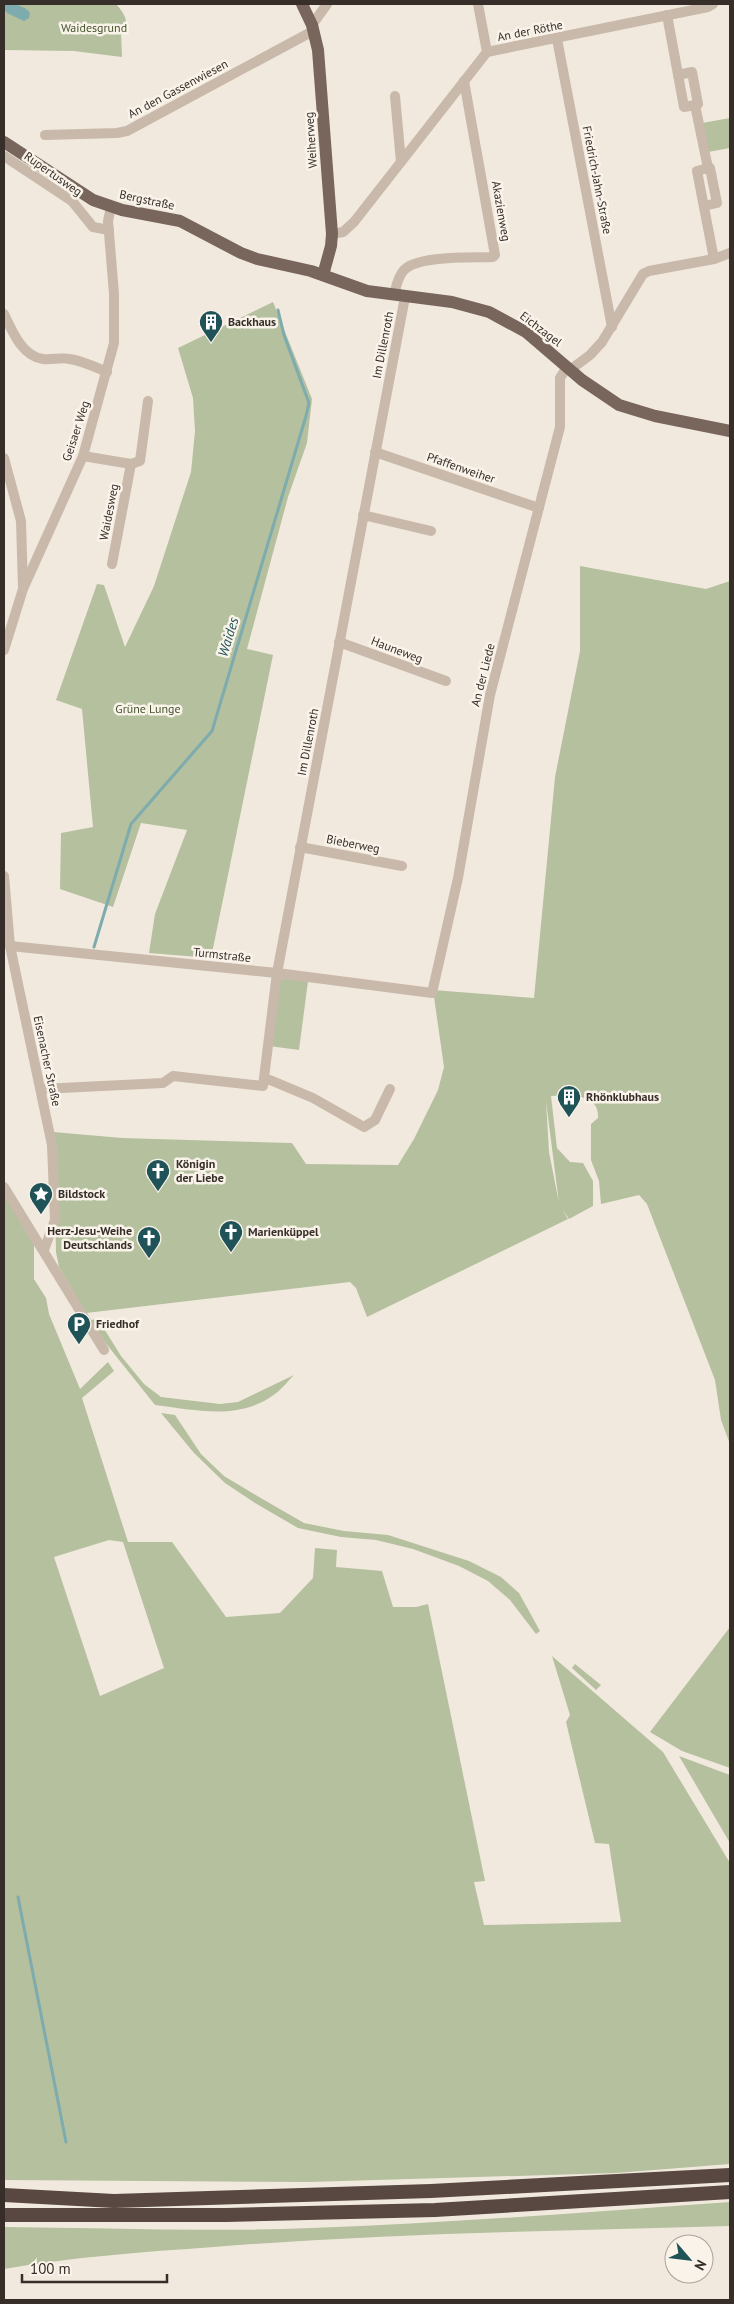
<svg xmlns="http://www.w3.org/2000/svg" width="734" height="2304" font-family="'PT Sans',sans-serif">
<style>
.green{fill:#b4c09e;fill-rule:evenodd}
.water{fill:#7eabae}
.lines{fill:none;stroke-linecap:round;stroke-linejoin:round}
.stream{stroke:#7eabae;stroke-width:3}
.minor{stroke:#c9b9aa;stroke-width:10}
.major{stroke:#78655b;stroke-width:12}
.highway{stroke:#584841;stroke-width:14}
.labels{text-anchor:middle;stroke-width:5;stroke-linejoin:round;paint-order:stroke}
.park-label{font-size:12px;fill:#46552e;stroke:#f9f3ea}
.street-label{font-size:12px;fill:#372e29;stroke:#f9f3ea}
.poi-label{font-size:12px;font-weight:bold;fill:#372e29;stroke:#f9f3ea;text-anchor:start}
.water-label{font-size:14px;font-style:italic;fill:#205357;stroke:#f9f3ea}
</style>
<rect width="100%" height="100%" fill="#f2e9de"/>
<g class="green">
<path d="M4,4H116C123,12 129,20 125,30L121,32L122,57L74,51L4,50Z"/>
<polygon points="730,118 730,148 708,152 702,123"/>
<polygon points="273,302 312,399 307,443 288,497 247,649 273,655 211,958 149,953 155,914 187,830 141,823 113,907 60,889 61,833 93,827 82,709 56,700 97,584 104,585 125,647 154,586 191,472 195,431 193,398 178,348"/>
<path d="M580,566L706,589L730,581V1444L721,1420L715,1380L647,1204L639,1195L601,1204L599,1181L591,1160V1124L598,1118C600,1093 569,1095 551,1096L557,1148L570,1162L583,1163L593,1181V1206L569,1219L562,1209L568,1219L367,1317L356,1288L350,1282L86,1313L59,1267L56,1252L53,1132L122,1138L292,1143L306,1164L398,1165L414,1139L438,1090L444,1067L433,990L534,998L555,777L580,651ZM546,1101L559,1203L549,1152Z"/>
<polygon points="278,978 308,981 299,1050 269,1046"/>
<path d="M4,1193L34,1240V1279L46,1298L49,1314L80,1389L108,1362L114,1371L82,1398L128,1542H172L226,1617L280,1613L313,1578L315,1548L337,1550L336,1567L382,1571L393,1607H416L428,1604L485,1881L474,1882L484,1925L621,1922L609,1844L595,1843L566,1722L570,1715L552,1656L663,1752L730,1863V2164L616,2173L310,2182L4,2180ZM109,1540L123,1542L164,1668L100,1696L54,1557Z"/>
<path d="M98,1319L121,1356L144,1384L161,1397L220,1404L238,1402L294,1375C288,1381 282,1389 275,1394C239,1421 196,1410 155,1405L104,1341L91,1320Z"/>
<polygon points="161,1413 175,1415 201,1454 224,1476 259,1497 304,1523 344,1531 388,1535 469,1561 501,1577 519,1593 540,1631 536,1634 510,1600 488,1581 459,1566 413,1549 376,1540 341,1537 298,1528 255,1503 225,1483 194,1453"/>
<polygon points="730,1627 730,1768 682,1751 650,1732"/>
<polygon points="575,1664 601,1685 596,1690 572,1668"/>
<polygon points="679,1756 730,1775 730,1843"/>
<path d="M730,2202V2226C558,2231 386,2233 214,2247C143,2252 73,2257 4,2269V2227C106,2228 208,2232 311,2228C451,2223 590,2212 730,2202Z"/>
</g>
<path class="water" d="M4,4C14,4 24,5 30,13L29,18L24,21L7,13L4,9Z"/>
<g class="lines">
<g class="stream">
<polyline points="94,947 131,824 212,731 306,416 309,403 284,335 278,310"/>
<polyline points="18,1897 66,2142"/>
</g>
<g class="minor">
<polyline points="478,4 487,52"/>
<polyline points="667,15 684,107 695,105 708,168 697,171 714,259"/>
<polyline points="312,25 327,4"/>
<polyline points="557,39 612,327"/>
<polyline points="678,75 692,72 698,104 695,105"/>
<polyline points="395,96 401,162"/>
<polyline points="45,135 117,133 127,131 313,31"/>
<polyline points="4,156 72,201 93,227 109,230"/>
<polyline points="704,206 717,203 710,168 708,168"/>
<polyline points="332,234 343,232 354,222 487,52 708,7 713,4"/>
<path d="M394,295C396,287 398,276 404,270C418,255 473,258 493,257L495,255L464,81"/>
<path d="M4,314C12,331 22,356 43,359C52,360 61,357 70,359C83,361 95,367 107,372"/>
<polyline points="570,370 590,355 602,342 643,274 649,271 714,259 730,253"/>
<polyline points="375,452 539,508"/>
<polyline points="83,456 131,464 140,461 148,401"/>
<polyline points="4,458 21,521 23,588"/>
<polyline points="363,515 431,531"/>
<polyline points="112,564 131,464"/>
<polyline points="339,642 446,681"/>
<polyline points="4,650 23,589 83,456 114,343 114,294 108,221 111,207"/>
<polyline points="300,847 402,866"/>
<polyline points="4,876 10,946 52,1145 55,1220 44,1250"/>
<polyline points="10,946 277,973 432,993 458,878 490,695 560,427 560,378 567,367"/>
<polyline points="265,1080 270,1080 313,1098 364,1127 375,1120 390,1089"/>
<polyline points="41,1089 163,1083 173,1076 263,1086 277,973 405,297"/>
<polyline points="4,1187 104,1350"/>
</g>
<g class="major">
<polyline points="302,4 312,25 318,50 332,234 331,246 323,275"/>
<polyline points="4,142 93,200 122,210 180,221 241,253 257,259 311,271 367,291 452,302 489,312 526,332 582,380 619,405 655,416 730,431"/>
</g>
<g class="highway">
<polyline points="4,2195 114,2201 431,2191 730,2175"/>
<polyline points="4,2215 226,2215 435,2210 730,2192"/>
</g>
</g>
<defs>
<g id="building-pin" transform="scale(1.25)"><path d="M0 17L-7.5 6A9.5 9.5 0 1 1 7.5 6Z" fill="#205357" stroke="#f9f3ea"/><path d="M-4-6H4V6H1V3H-1V6H-4ZM-2.5-4.3h1.7v1.8h-1.7ZM.8-4.3h1.7v1.8H.8ZM-2.5-1h1.7V.8h-1.7ZM.8-1h1.7V.8H.8Z" fill="#fff"/></g>
<g id="church-pin" transform="scale(1.25)"><path d="M0 17L-7.5 6A9.5 9.5 0 1 1 7.5 6Z" fill="#205357" stroke="#f9f3ea"/><path d="M-1.2-6h2.4v3.5h3.3v2.4h-3.3V6h-2.4V-.1h-3.3v-2.4h3.3Z" fill="#fff"/></g>
<g id="sight-pin" transform="scale(1.25)"><path d="M0 17L-7.5 6A9.5 9.5 0 1 1 7.5 6Z" fill="#205357" stroke="#f9f3ea"/><path d="M0-6L1.8-2.2L6-1.7L2.9 1.2L3.7 5.4L0 3.3L-3.7 5.4L-2.9 1.2L-6-1.7L-1.8-2.2Z" fill="#fff"/></g>
<g id="parking-pin" transform="scale(1.25)"><path d="M0 17L-7.5 6A9.5 9.5 0 1 1 7.5 6Z" fill="#205357" stroke="#f9f3ea"/><path d="M-3.5-5.5H1a3.5 3.5 0 0 1 0 7H-1V5.5H-3.5ZM-1-3.4V-.6H.8a1.4 1.4 0 0 0 0-2.8Z" fill="#fff"/></g>
</defs>
<g fill-rule="evenodd">
<use href="#building-pin" x="211" y="322"/>
<use href="#building-pin" x="569" y="1097"/>
<use href="#church-pin" x="158" y="1171"/>
<use href="#sight-pin" x="41" y="1194"/>
<use href="#church-pin" x="231" y="1232"/>
<use href="#church-pin" x="149" y="1238"/>
<use href="#parking-pin" x="79" y="1324"/>
</g>
<g class="labels">
<g class="park-label">
<text x="94" y="32">Waidesgrund</text>
<text x="148" y="713">Grüne Lunge</text>
</g>
<g class="street-label">
<text transform="translate(530 31) rotate(-11)" y="4">An der Röthe</text>
<text transform="translate(178 89) rotate(-28)" y="4">An den Gassenwiesen</text>
<text transform="translate(311 140) rotate(-94)" y="4">Weiherweg</text>
<text transform="translate(53 174) rotate(35)" y="4">Rupertusweg</text>
<text transform="translate(597 180) rotate(79)" y="4">Friedrich-Jahn-Straße</text>
<text transform="translate(147 200) rotate(12)" y="4">Bergstraße</text>
<text transform="translate(501 211) rotate(80)" y="4">Akazienweg</text>
<text transform="translate(541 329) rotate(37)" y="4">Eichzagel</text>
<text transform="translate(383 345) rotate(-79)" y="4">Im Dillenroth</text>
<text transform="translate(76 431) rotate(-72)" y="4">Geisaer Weg</text>
<text transform="translate(461 468) rotate(19)" y="4">Pfaffenweiher</text>
<text transform="translate(109 512) rotate(-79)" y="4">Waidesweg</text>
<text transform="translate(397 650) rotate(21)" y="4">Hauneweg</text>
<text transform="translate(483 675) rotate(-76)" y="4">An der Liede</text>
<text transform="translate(308 742) rotate(-79)" y="4">Im Dillenroth</text>
<text transform="translate(353 844) rotate(11)" y="4">Bieberweg</text>
<text transform="translate(222 955) rotate(6)" y="4">Turmstraße</text>
<text transform="translate(47 1061) rotate(78)" y="4">Eisenacher Straße</text>
</g>
<g class="poi-label">
<text x="228" y="326">Backhaus</text>
<text x="586" y="1101">Rhönklubhaus</text>
<text x="176" y="1168">Königin<tspan x="176" dy="14">der Liebe</tspan></text>
<text x="58" y="1198">Bildstock</text>
<text x="132" y="1235" text-anchor="end">Herz-Jesu-Weihe<tspan x="132" dy="14">Deutschlands</tspan></text>
<text x="248" y="1236">Marienküppel</text>
<text x="96" y="1328">Friedhof</text>
</g>
<g class="water-label">
<text transform="translate(228 637) rotate(-73)" y="5">Waides</text>
</g>
</g>
<rect width="734" height="2304" fill="none" stroke="#372e29" stroke-width="10"/>
<g transform="translate(689 2259) rotate(118)"><circle r="24" fill="#f9f3ea" stroke="#aba49d"/>
<path d="M0-4L9 19L0 12L-9 19Z" fill="#205357"/>
<text y="-8" font-size="14" font-weight="bold" text-anchor="middle" fill="#372e29">N</text>
</g>
<path d="M22 2274v8h145v-8" fill="none" stroke="#372e29" stroke-width="2.5"/>
<text x="30" y="2274" font-size="15" fill="#372e29" stroke="#f9f3ea" stroke-width="4" paint-order="stroke">100 m</text>
</svg>
